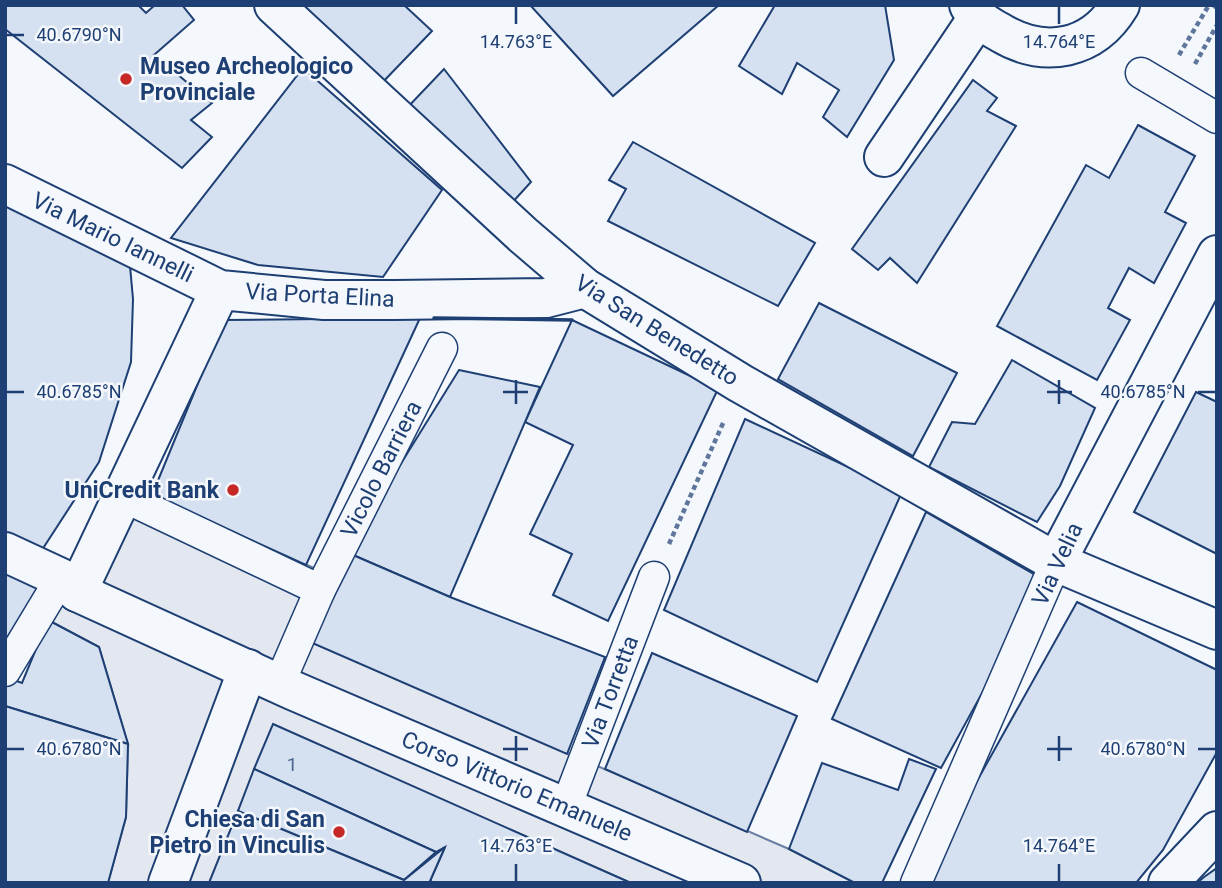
<svg xmlns="http://www.w3.org/2000/svg" width="1222" height="888" font-family="Roboto,sans-serif">
<style>
.parking{fill:#e3e8f0;stroke:#687fa3;stroke-width:2}
.building{fill:#d5e0f0;stroke:#1d3f73;stroke-width:2}
.lines{fill:none;stroke-linecap:round;stroke-linejoin:round}
.pedestrian-casing{stroke:#1d3f73;stroke-width:33}
.minor-casing{stroke:#1d3f73;stroke-width:42}
.path{stroke:#5e769c;stroke-width:4.5;stroke-dasharray:5 3.5;stroke-linecap:butt}
.pedestrian{stroke:#f4f7fb;stroke-width:30}
.minor{stroke:#f4f7fb;stroke-width:38}
.wall{stroke:#1d3f73;stroke-width:3.5}
.ticks{fill:none;stroke:#1d3f73;stroke-width:2.5}
.poi-dot{fill:#c62828;stroke:#f4f7fb;stroke-width:2.5}
.labels{text-anchor:middle;stroke-width:5;stroke-linejoin:round;paint-order:stroke}
.number-label{font-size:19px;fill:#4b6792}
.poi-label{font-size:23px;font-weight:bold;fill:#1d3f73;stroke:#f4f7fb;text-anchor:end}
.street-label{font-size:23px;fill:#1d3f73;stroke:#f4f7fb}
.ticks-label{font-size:18px;text-anchor:middle;fill:#1d3f73;stroke:#f4f7fb;stroke-width:5;stroke-linejoin:round;paint-order:stroke}
</style>
<rect width="100%" height="100%" fill="#f4f7fb"/>
<polygon class="parking" points="130,485 334,577 311,642 789,849 855,883 631,883 273,725 209,883 108,883 126,817 128,744 99,647 48,620"/>
<g class="building">
<polygon points="5,5 138,5 146,13 155,5 182,5 194,20 154,55 212,103 191,120 212,137 182,168 5,29"/>
<polygon points="292,5 404,5 432,31 378,87"/>
<polygon points="530,5 719,5 613,96"/>
<polygon points="775,5 885,5 894,60 847,137 823,117 839,90 797,63 782,94 739,66"/>
<polygon points="303,68 442,190 383,277 258,265 171,238"/>
<polygon points="444,69 531,182 510,205 405,110"/>
<polygon points="973,80 997,98 987,111 1016,126 917,283 890,258 878,270 852,249"/>
<polygon points="1138,125 1195,156 1165,212 1186,223 1154,283 1129,268 1108,308 1130,320 1097,380 997,326 1086,165 1109,178"/>
<polygon points="633,142 815,243 778,306 608,221 626,189 609,180"/>
<polygon points="5,198 129,255 133,299 131,362 99,462 40,553 5,537"/>
<polygon points="819,303 957,373 913,456 778,379"/>
<polygon points="420,318 306,565 152,495 224,320"/>
<polygon points="572,320 718,389 608,621 553,595 572,554 530,534 573,445 525,422"/>
<polygon points="1012,360 1095,408 1060,486 1037,522 929,467 952,422 975,424"/>
<polygon points="459,370 540,387 450,597 346,552"/>
<polygon points="1196,392 1217,402 1217,554 1134,512"/>
<polygon points="745,419 902,492 817,682 664,610"/>
<polygon points="926,512 1044,580 941,768 832,719"/>
<polygon points="346,552 450,597 605,657 567,754 310,642"/>
<polygon points="5,566 41,585 5,653"/>
<polygon points="1077,602 1217,670 1217,752 1163,850 1136,883 920,883"/>
<polygon points="48,620 99,647 128,744 5,706 6,677 22,683"/>
<polygon points="652,653 797,716 747,832 605,769"/>
<polygon points="5,706 128,744 126,817 108,883 5,883"/>
<polygon points="273,724 631,883 434,883 430,881 445,847 436,852 254,769"/>
<polygon points="909,759 936,769 882,883 855,883 789,849 822,763 898,790"/>
<polygon points="254,769 436,852 404,880 238,811"/>
<polygon points="238,811 404,880 445,847 430,881 434,883 209,883"/>
<polygon points="1217,868 1217,883 1197,883 1204,877"/>
</g>
<g class="lines">
<g class="pedestrian-casing">
<g id="pedestrian">
<polyline points="1141,73 1217,118"/>
<polyline points="124,497 320,590 280,682"/>
<polyline points="320,590 442,348"/>
<polyline points="5,671 61,578"/>
<polyline points="566,807 654,577"/>
<polyline points="916,883 1056,562"/>
</g>
</g>
<g class="minor-casing">
<g id="minor">
<polyline points="274,5 523,235 585,288 740,383 1056,562 1217,630"/>
<path d="M969,5C977,20 987,25 1001,33C1045,59 1093,50 1120,5"/>
<polyline points="884,157 977,19"/>
<polyline points="5,184 220,290 324,300 395,300 546,298 585,288"/>
<polyline points="5,552 61,578 77,592 292,690 741,883"/>
<polyline points="1056,562 1217,255"/>
<polyline points="77,592 220,290"/>
<polyline points="168,883 248,669"/>
<polyline points="1168,883 1217,831"/>
</g>
</g>
<g class="path">
<polyline points="1213,5 1217,8"/>
<polyline points="1179,55 1209,5"/>
<polyline points="1195,64 1217,25"/>
<polyline points="669,544 724,421"/>
</g>
<use href="#pedestrian" class="pedestrian"/>
<use href="#minor" class="minor"/>
<polyline class="wall" points="434,318 572,320"/>
</g>
<path class="ticks" d="M516,7V24M1059,7V24M7,35H24M516,380V404M1059,380V404M7,392H24M503,392H528M1047,392H1072M1198,392H1215M516,736V761M1059,736V761M7,749H24M503,749H528M1047,749H1072M1198,749H1215M516,864V881M1059,864V881"/>
<g class="poi-dot">
<circle cx="126" cy="79" r="7"/>
<circle cx="233" cy="490" r="7"/>
<circle cx="339" cy="832" r="7"/>
</g>
<g class="labels">
<g class="number-label">
<text x="292" y="771">1</text>
</g>
<g class="poi-label">
<text x="140" y="74" text-anchor="start">Museo Archeologico<tspan x="140" dy="26">Provinciale</tspan></text>
<text x="219" y="498">UniCredit Bank</text>
<text x="325" y="827">Chiesa di San<tspan x="325" dy="26">Pietro in Vinculis</tspan></text>
</g>
<g class="street-label">
<text transform="translate(113 237) rotate(26)" y="8">Via Mario Iannelli</text>
<text transform="translate(320 295) rotate(3)" y="8">Via Porta Elina</text>
<text transform="translate(657 330) rotate(32)" y="8">Via San Benedetto</text>
<text transform="translate(381 469) rotate(-63)" y="8">Vicolo Barriera</text>
<text transform="translate(1057 564) rotate(-65)" y="8">Via Velia</text>
<text transform="translate(610 692) rotate(-69)" y="8">Via Torretta</text>
<text transform="translate(517 786) rotate(23)" y="8">Corso Vittorio Emanuele</text>
</g>
</g>
<g class="ticks-label">
<text x="79" y="41">40.6790°N</text>
<text x="516" y="48">14.763°E</text>
<text x="1059" y="48">14.764°E</text>
<text x="79" y="398">40.6785°N</text>
<text x="1143" y="398">40.6785°N</text>
<text x="79" y="755">40.6780°N</text>
<text x="1143" y="755">40.6780°N</text>
<text x="516" y="852">14.763°E</text>
<text x="1059" y="852">14.764°E</text>
</g>
<rect width="1222" height="888" fill="none" stroke="#1d3f73" stroke-width="14"/>
</svg>
